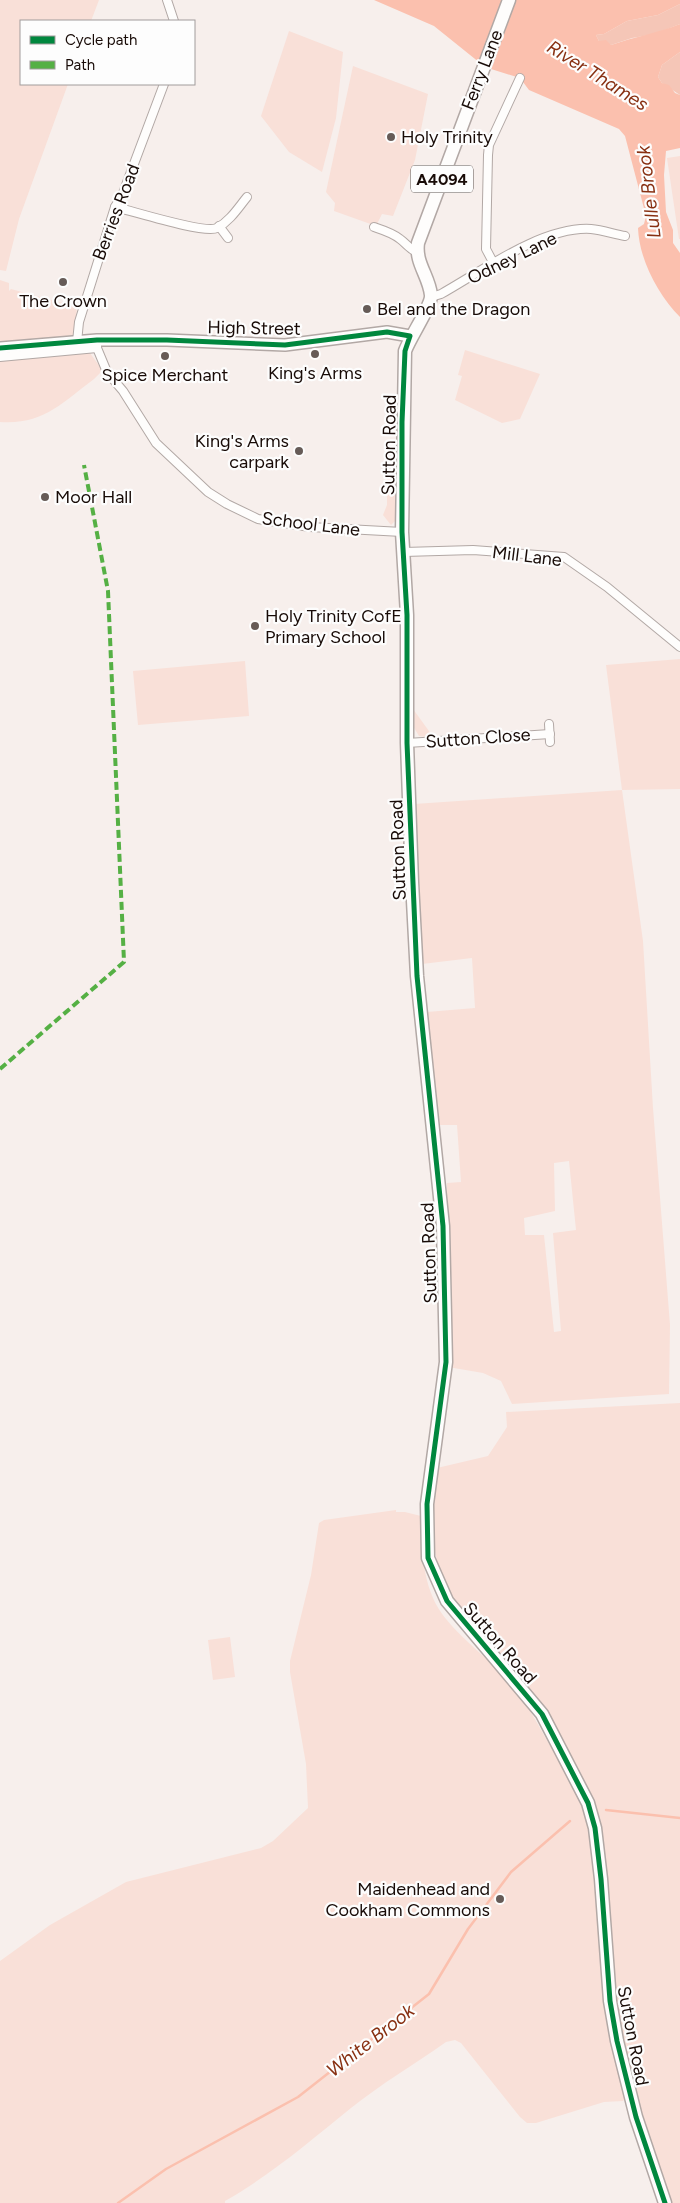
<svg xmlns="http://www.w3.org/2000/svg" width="680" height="2203" font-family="Figtree,sans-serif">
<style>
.green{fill:#f9e0d8;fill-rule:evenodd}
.forest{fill:#f5c6b7}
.water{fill:#fbc0ae}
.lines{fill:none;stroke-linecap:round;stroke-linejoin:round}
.stream{stroke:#fbc0ae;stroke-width:2.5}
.minor-casing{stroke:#b2a8a5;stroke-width:10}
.secondary-casing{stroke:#b2a8a5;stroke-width:14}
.primary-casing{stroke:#b2a8a5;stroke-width:15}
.minor{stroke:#fefdfc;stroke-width:8}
.secondary{stroke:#fefdfc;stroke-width:11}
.primary{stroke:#fefdfc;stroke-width:12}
.quiet{stroke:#55b044;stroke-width:4;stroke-dasharray:8 4;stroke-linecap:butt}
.cycleway-casing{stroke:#fdfdfd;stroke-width:8}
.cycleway{stroke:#00873e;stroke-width:5}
.poi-dot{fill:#665b57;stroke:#fdfdfd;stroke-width:2}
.labels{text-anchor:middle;stroke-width:4.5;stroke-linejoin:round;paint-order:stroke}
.shield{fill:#fdfdfd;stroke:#5d5451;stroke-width:1}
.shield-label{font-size:16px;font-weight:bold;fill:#180b07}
.street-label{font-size:18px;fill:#180b07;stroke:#fdfdfd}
.poi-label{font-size:18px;fill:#180b07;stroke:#fdfdfd;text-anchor:start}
.water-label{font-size:19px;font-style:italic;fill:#883012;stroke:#fdfdfd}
</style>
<rect width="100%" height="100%" fill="#f7efec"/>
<g class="green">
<polygon points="0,0 99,0 91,21 21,21 21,84 68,84 19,219 6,271 0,270"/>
<polygon points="289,31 343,52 336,118 322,172 289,152 261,116"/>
<polygon points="353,66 428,94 415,160 393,216 382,214 376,226 334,211 335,203 326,192"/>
<polygon points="680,156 680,239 679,239 667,158"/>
<path d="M0,280L9,283V291L11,289L77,307L75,333L101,368L100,373L94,379C62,403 43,425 0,422Z"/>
<polygon points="465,350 540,374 520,419 502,423 455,400 462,376 458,375"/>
<polygon points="395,478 395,521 391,525 383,515 387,505 387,479"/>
<path d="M680,659V789L622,790L643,941L653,1108L670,1325L669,1394L512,1404L501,1381L483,1373L448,1367L447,1183L461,1182L457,1125H440L427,1012L475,1008L472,958L422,964L414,804L622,790L606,665ZM569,1161L576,1230L553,1233L561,1331L554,1332L544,1235H525L524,1218L555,1211L554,1163Z"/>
<polygon points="245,661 249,716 138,725 133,671"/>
<polygon points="413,709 434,738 419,736 413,726"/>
<path d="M680,1403V2203H667L623,2092L625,2099L623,2101L604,2102L536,2123H527L520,2117L461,2043L455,2040L446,2042C415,2064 381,2084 351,2108C310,2141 271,2175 225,2201V2203H0V1961L50,1925L126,1882L261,1848L273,1841L308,1808L306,1764L290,1672V1661L311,1575L319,1523L324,1520L396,1510V1512H405L421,1516C422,1552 422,1590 446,1619C466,1644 494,1662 514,1687C529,1706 540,1729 552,1749L569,1754C551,1712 523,1679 492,1645C479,1631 462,1616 452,1599C428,1559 431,1512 437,1468L488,1456L507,1427L506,1412Z"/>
<polygon points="230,1637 235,1677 213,1680 208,1640"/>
</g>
<g class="forest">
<polygon points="680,4 680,24 655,34 632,38 611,45 599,41 596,35 604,34 627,21 658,15"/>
<polygon points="680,52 680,95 662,83 658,77 662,65"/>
</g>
<path class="water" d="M374,0H680V4L658,15L627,21L604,34L596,35L599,41L606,40L611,45C634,37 657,33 680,24V52L662,65L658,77L662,83L669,85L675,93L680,95V148L666,151L664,175L666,212L673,230V243L680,253V317C658,295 639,259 638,228L644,224L646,216L625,136L619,129L529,90L520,78L491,69L492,64L480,63L434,26Z"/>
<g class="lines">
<g class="stream">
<polyline points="606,1810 680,1818"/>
<polyline points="118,2203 166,2169 298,2097 429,1994 468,1929 511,1872 570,1821"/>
</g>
<g class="minor-casing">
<g id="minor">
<polyline points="167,0 174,21"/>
<path d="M115,207C133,211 204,234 217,228C230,221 238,208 247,197"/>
<polyline points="219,226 228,238"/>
<path d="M374,227C383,230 393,233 400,239C407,244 409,249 417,252"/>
<polyline points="494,264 486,249 488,155 489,145 520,78"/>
<path d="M431,297L441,294C482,271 543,226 591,229C602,230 614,234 625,236"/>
<polyline points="97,340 97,348 107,372 123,391 156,443 208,492 227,504 258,519 310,527 402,532"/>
<polyline points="77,342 79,322 115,207 123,193 164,84"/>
<polyline points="0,357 97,348"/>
<polyline points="404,552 473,550 564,557 607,587 680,647"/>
<polyline points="549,724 550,742"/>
<polyline points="407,743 550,734"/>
</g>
</g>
<g class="secondary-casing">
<polyline id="secondary" points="0,348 97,340 167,340 285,345 387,332 410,336"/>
</g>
<g class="primary-casing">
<path id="primary" d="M509,0L418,243C415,263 429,276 431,295C432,305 410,337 405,351L402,532L407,615V743L412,882L417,976L443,1226L446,1362L427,1504L428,1558L447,1601L542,1714L588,1803L595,1828L601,1879L610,2001L617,2041L636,2117L665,2203"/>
</g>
<use href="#minor" class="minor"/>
<use href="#secondary" class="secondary"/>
<use href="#primary" class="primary"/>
<polyline class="quiet" points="0,1069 124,962 108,591 84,465"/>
<g class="cycleway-casing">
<polyline id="cycleway" points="0,348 97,340 167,340 285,345 387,332 410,336 405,351 402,422 402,532 407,615 407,743 417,976 443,1226 446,1362 427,1504 428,1558 447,1601 542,1714 588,1803 595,1828 601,1879 610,2001 617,2041 636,2117 665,2203"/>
</g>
<use href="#cycleway" class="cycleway"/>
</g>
<g class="poi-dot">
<circle cx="391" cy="137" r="5"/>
<circle cx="63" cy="282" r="5"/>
<circle cx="367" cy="309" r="5"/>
<circle cx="315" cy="354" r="5"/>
<circle cx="165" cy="356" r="5"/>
<circle cx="299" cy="451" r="5"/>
<circle cx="45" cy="497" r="5"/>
<circle cx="255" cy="626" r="5"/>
<circle cx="500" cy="1899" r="5"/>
</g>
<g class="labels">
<rect class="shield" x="411" y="165.5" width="62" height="27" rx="4"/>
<g class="shield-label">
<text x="442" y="185">A4094</text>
</g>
<g class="street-label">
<text transform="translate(482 70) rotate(-69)" y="6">Ferry Lane</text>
<text transform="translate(116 212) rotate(-69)" y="6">Berries Road</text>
<text transform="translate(512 258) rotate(-26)" y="6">Odney Lane</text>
<text transform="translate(254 328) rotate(1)" y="6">High Street</text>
<text transform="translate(389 445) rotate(-89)" y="6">Sutton Road</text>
<text transform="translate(311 524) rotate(7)" y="6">School Lane</text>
<text transform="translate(527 556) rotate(7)" y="6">Mill Lane</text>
<text transform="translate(478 738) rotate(-4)" y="6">Sutton Close</text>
<text transform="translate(398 850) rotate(-92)" y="6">Sutton Road</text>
<text transform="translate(429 1253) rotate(-92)" y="6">Sutton Road</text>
<text transform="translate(500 1643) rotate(49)" y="6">Sutton Road</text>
<text transform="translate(633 2036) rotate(79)" y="6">Sutton Road</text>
</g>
<g class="poi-label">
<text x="401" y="143">Holy Trinity</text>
<text x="63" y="307" text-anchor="middle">The Crown</text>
<text x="377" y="315">Bel and the Dragon</text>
<text x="315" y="379" text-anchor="middle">King's Arms</text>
<text x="165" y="381" text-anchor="middle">Spice Merchant</text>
<text x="289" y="447" text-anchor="end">King's Arms<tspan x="289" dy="21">carpark</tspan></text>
<text x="55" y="503">Moor Hall</text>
<text x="265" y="622">Holy Trinity CofE<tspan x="265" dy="21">Primary School</tspan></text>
<text x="490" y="1895" text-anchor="end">Maidenhead and<tspan x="490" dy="21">Cookham Commons</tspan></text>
</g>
<g class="water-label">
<text transform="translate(598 75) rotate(32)" y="7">River Thames</text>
<text transform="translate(648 192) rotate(-97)" y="7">Lulle Brook</text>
<text transform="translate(370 2040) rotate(-38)" y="7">White Brook</text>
</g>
</g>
<rect x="20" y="20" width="175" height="65" fill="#fdfdfd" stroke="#a19c9b"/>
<rect x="30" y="36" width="25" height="8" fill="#00873e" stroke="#a19c9b"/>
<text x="65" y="45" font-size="15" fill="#180b07">Cycle path</text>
<rect x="30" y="61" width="25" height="8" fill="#55b044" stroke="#a19c9b"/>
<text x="65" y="70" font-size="15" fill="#180b07">Path</text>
</svg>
